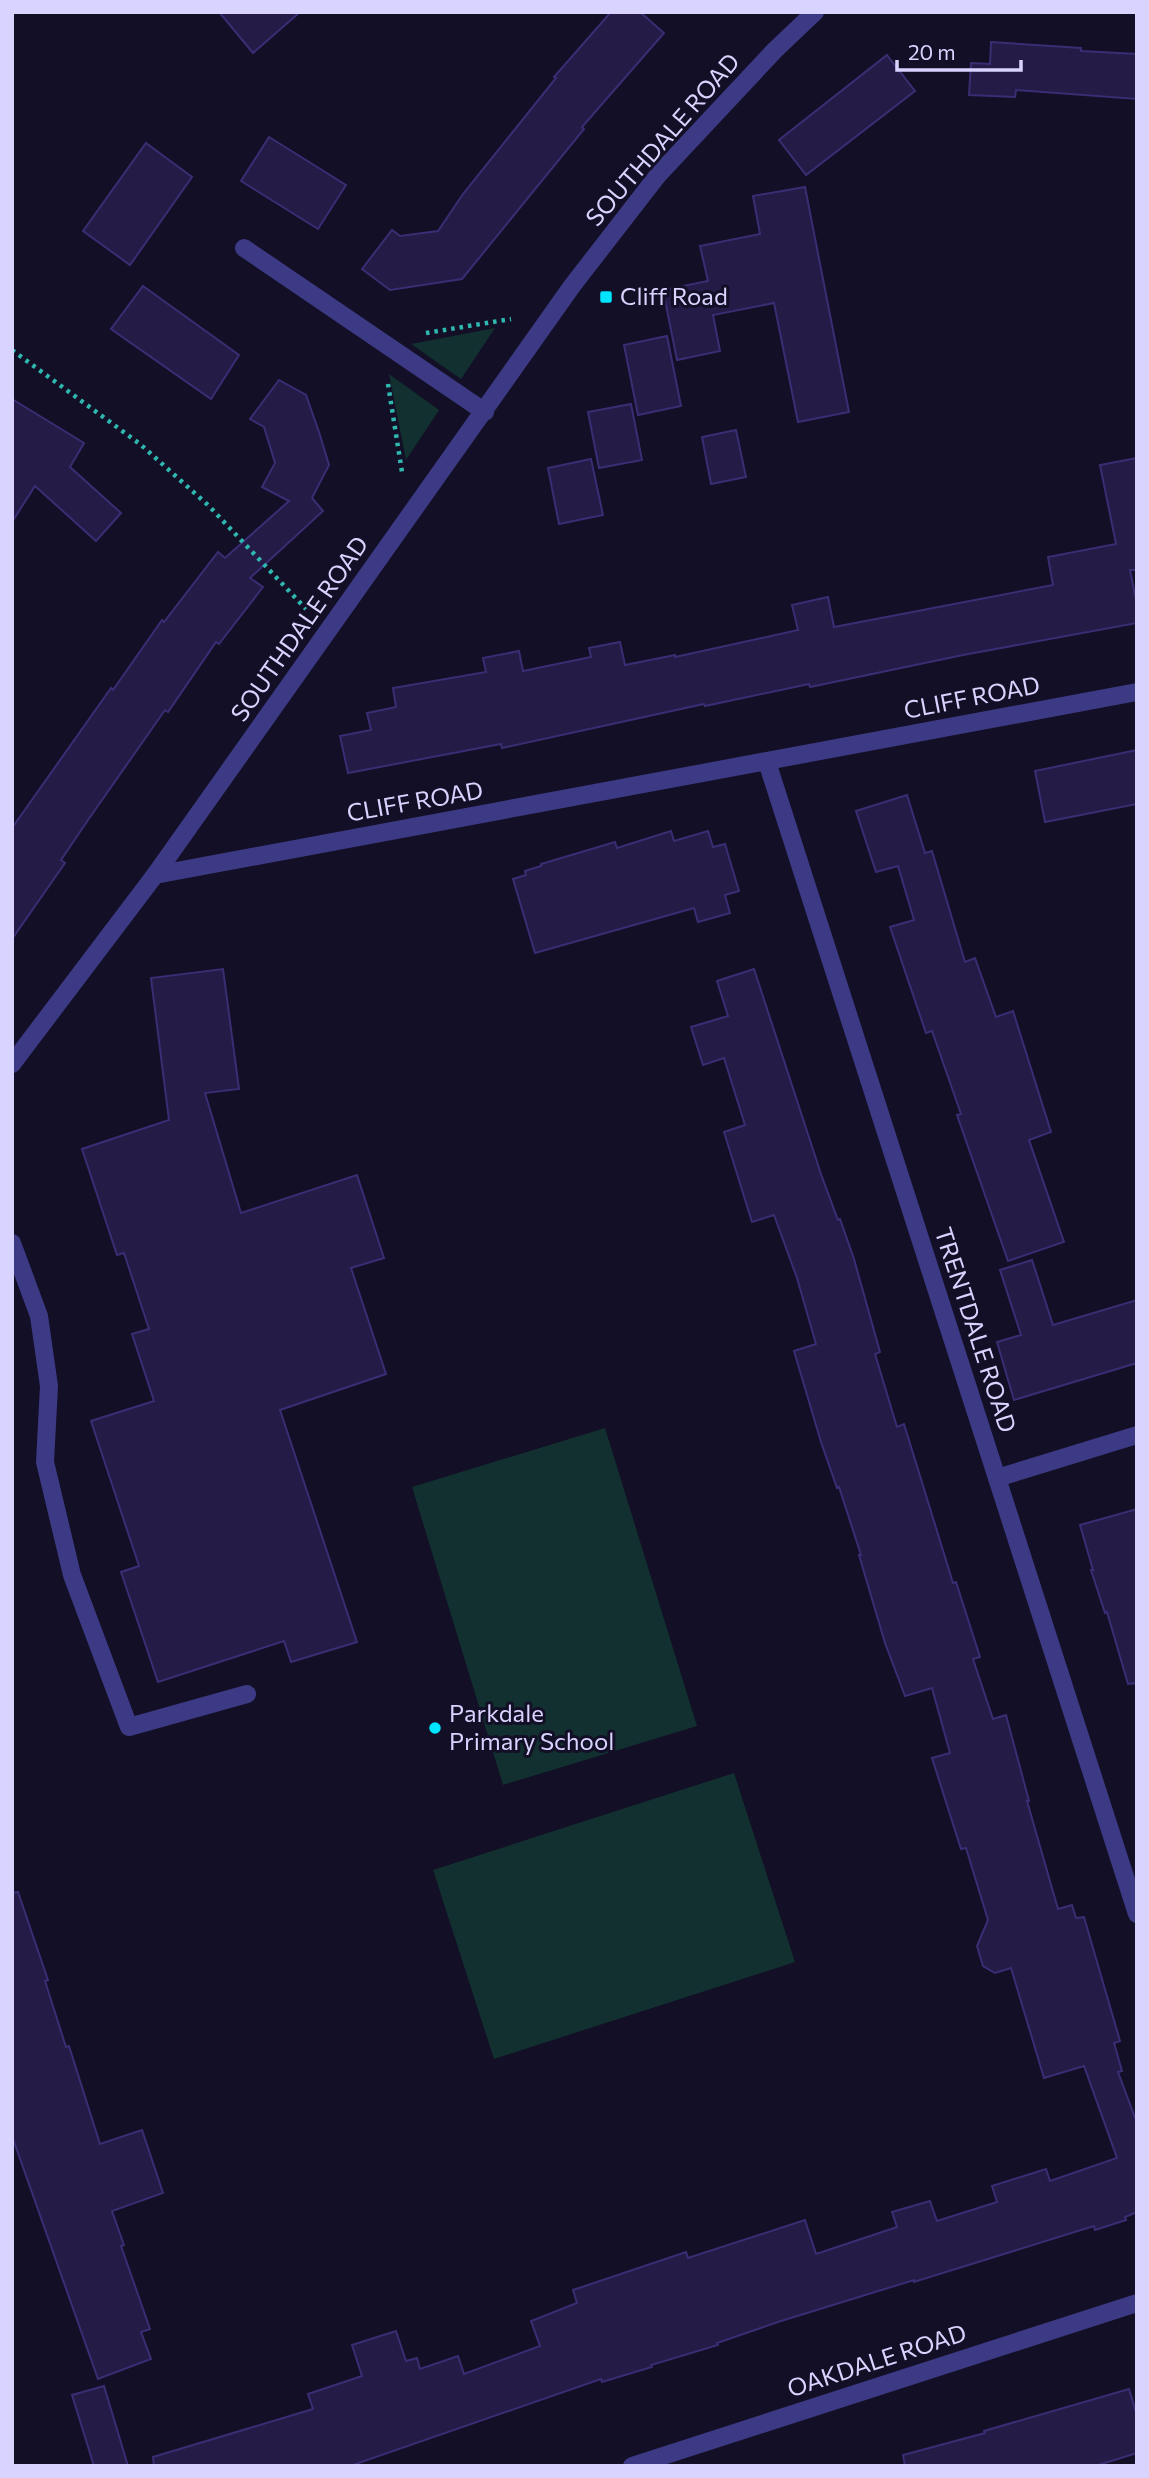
<svg xmlns="http://www.w3.org/2000/svg" width="1149" height="2478" font-family="Commissioner,sans-serif">
<style>
.grass{fill:#12302f}
.building{fill:#241b47;stroke:#3b2d73;stroke-width:2}
.lines{fill:none;stroke-linecap:round;stroke-linejoin:round}
.path{stroke:#2fb8b0;stroke-width:4.5;stroke-dasharray:3.5 5;stroke-linecap:butt}
.minor{stroke:#3d3a85;stroke-width:18}
.poi-dot{fill:#00e5ff;stroke:#130f26;stroke-width:2.5}
.labels{text-anchor:middle;stroke-width:6;stroke-linejoin:round;paint-order:stroke}
.street-label{font-size:24px;fill:#d9d4ff;stroke:#130f26}
.poi-label{font-size:24px;fill:#d9d4ff;stroke:#130f26;text-anchor:start}
</style>
<rect width="100%" height="100%" fill="#130f26"/>
<g class="grass">
<polygon points="495,328 461,379 411,344"/>
<polygon points="389,374 439,410 406,460"/>
<polygon points="605,1428 697,1726 503,1785 412,1487"/>
<polygon points="734,1773 795,1962 494,2059 433,1870"/>
</g>
<g class="building">
<polygon points="219,12 300,12 253,53"/>
<polygon points="611,12 640,12 664,33 582,127 584,129 462,279 390,290 362,269 392,230 400,236 438,231 463,194 556,78 554,77"/>
<polygon points="991,42 1081,48 1081,51 1137,54 1137,99 1016,90 1015,97 969,95 971,63 990,64"/>
<polygon points="887,55 915,91 806,175 779,140"/>
<polygon points="269,137 346,185 318,229 241,181"/>
<polygon points="146,143 192,177 130,265 83,231"/>
<polygon points="805,187 849,412 798,422 774,303 713,315 720,351 677,360 663,290 708,281 700,246 760,234 753,196"/>
<polygon points="143,286 239,355 211,399 111,329"/>
<polygon points="667,336 681,406 638,415 624,345"/>
<polygon points="279,380 306,395 319,432 329,465 312,498 323,511 250,578 263,587 219,644 216,642 168,712 165,710 88,820 61,860 65,863 12,939 12,828 111,688 113,690 162,620 164,622 218,552 225,558 289,501 262,487 275,463 264,427 250,419"/>
<polygon points="12,399 84,443 70,467 121,513 96,541 35,486 12,522"/>
<polygon points="631,404 642,460 599,468 588,412"/>
<polygon points="736,430 746,477 711,484 702,437"/>
<polygon points="1137,458 1137,570 1130,570 1137,605 1137,623 963,655 810,687 809,684 705,706 704,704 502,748 501,744 348,773 340,736 371,730 367,713 396,707 393,688 486,672 483,658 519,651 523,671 591,657 589,648 620,642 625,665 675,655 675,657 798,630 792,605 828,597 834,627 1053,585 1048,557 1116,544 1100,465"/>
<polygon points="591,459 603,515 559,524 548,468"/>
<polygon points="1137,750 1137,804 1045,822 1035,771"/>
<polygon points="907,795 925,853 932,851 965,962 975,958 996,1017 1013,1011 1051,1132 1029,1140 1064,1242 1008,1261 957,1115 961,1114 932,1031 926,1033 890,927 914,920 898,866 876,872 856,811"/>
<polygon points="671,831 674,841 708,831 713,847 725,844 739,891 725,895 730,913 698,922 694,908 535,953 513,879 526,875 525,871 541,866 541,864 615,842 617,848"/>
<polygon points="223,969 239,1089 205,1093 241,1213 357,1175 384,1258 351,1268 386,1374 280,1410 357,1642 291,1662 284,1641 158,1682 121,1572 139,1566 91,1421 154,1401 132,1334 149,1329 124,1253 117,1255 82,1149 169,1120 151,978"/>
<polygon points="754,969 821,1174 838,1220 840,1219 854,1259 880,1352 875,1354 897,1427 904,1424 953,1583 956,1582 980,1657 973,1659 993,1719 1006,1715 1029,1801 1027,1801 1058,1909 1072,1905 1076,1918 1084,1917 1120,2041 1114,2043 1122,2071 1118,2072 1137,2123 1137,2212 1125,2217 1126,2220 1095,2230 1094,2226 914,2282 914,2280 781,2321 717,2343 718,2345 651,2365 652,2367 602,2382 601,2379 350,2466 154,2466 153,2457 313,2409 308,2394 362,2376 352,2345 396,2331 406,2361 417,2358 420,2369 458,2356 464,2374 540,2346 531,2321 577,2303 573,2290 686,2252 688,2258 805,2220 816,2254 897,2227 892,2212 930,2201 937,2221 997,2202 992,2186 1046,2169 1050,2181 1117,2158 1084,2066 1044,2078 1011,1968 995,1973 983,1966 977,1946 988,1920 966,1848 961,1849 932,1758 950,1753 932,1688 905,1696 885,1643 859,1555 861,1555 839,1487 837,1488 821,1442 794,1351 816,1344 797,1278 774,1215 752,1222 724,1132 745,1125 724,1058 703,1065 691,1027 728,1016 717,981"/>
<polygon points="1032,1260 1053,1325 1137,1300 1137,1363 1014,1400 997,1342 1021,1335 1000,1270"/>
<polygon points="1137,1509 1137,1683 1128,1684 1107,1612 1105,1613 1091,1570 1093,1570 1080,1525"/>
<polygon points="18,1892 48,1980 45,1981 66,2047 69,2046 100,2144 142,2130 163,2193 112,2211 124,2245 121,2246 150,2329 141,2332 151,2359 98,2379 12,2136 12,1893"/>
<polygon points="104,2386 128,2466 94,2466 72,2395"/>
<polygon points="1129,2389 1137,2416 1137,2453 1095,2466 905,2466 903,2455 985,2433 984,2431"/>
</g>
<g class="lines">
<g class="path">
<polyline points="426,333 511,319"/>
<polyline points="12,350 140,444 209,506 306,609"/>
<polyline points="388,384 402,472"/>
</g>
<g class="minor">
<polyline points="244,248 485,412"/>
<polyline points="767,762 1137,1914"/>
<polyline points="155,875 1137,692"/>
<polyline points="12,1064 155,875 572,286 658,175 775,50 815,12"/>
<polyline points="12,1243 39,1316 49,1386 45,1462 72,1575 129,1727 247,1694"/>
<polyline points="997,1478 1137,1435"/>
<polyline points="632,2466 1137,2303"/>
</g>
</g>
<g class="poi-dot">
<rect x="599" y="290" width="14" height="14" rx="3.5"/>
<circle cx="435" cy="1728" r="7"/>
</g>
<g class="labels">
<g class="street-label">
<text transform="translate(663 140) rotate(-49)" y="8">SOUTHDALE ROAD</text>
<text transform="translate(300 629) rotate(-55)" y="8">SOUTHDALE ROAD</text>
<text transform="translate(972 698) rotate(-11)" y="8">CLIFF ROAD</text>
<text transform="translate(415 802) rotate(-10)" y="8">CLIFF ROAD</text>
<text transform="translate(975 1330) rotate(72)" y="8">TRENTDALE ROAD</text>
<text transform="translate(877 2361) rotate(-18)" y="8">OAKDALE ROAD</text>
</g>
<g class="poi-label">
<text x="620" y="305">Cliff Road</text>
<text x="449" y="1722">Parkdale<tspan x="449" dy="28">Primary School</tspan></text>
</g>
</g>
<rect width="1149" height="2478" fill="none" stroke="#d9d4ff" stroke-width="28"/>
<path d="M897 60v10h124v-10" fill="none" stroke="#d9d4ff" stroke-width="3.5"/>
<text x="908" y="60" font-size="21" fill="#d9d4ff" stroke="#130f26" stroke-width="5" paint-order="stroke">20 m</text>
</svg>
